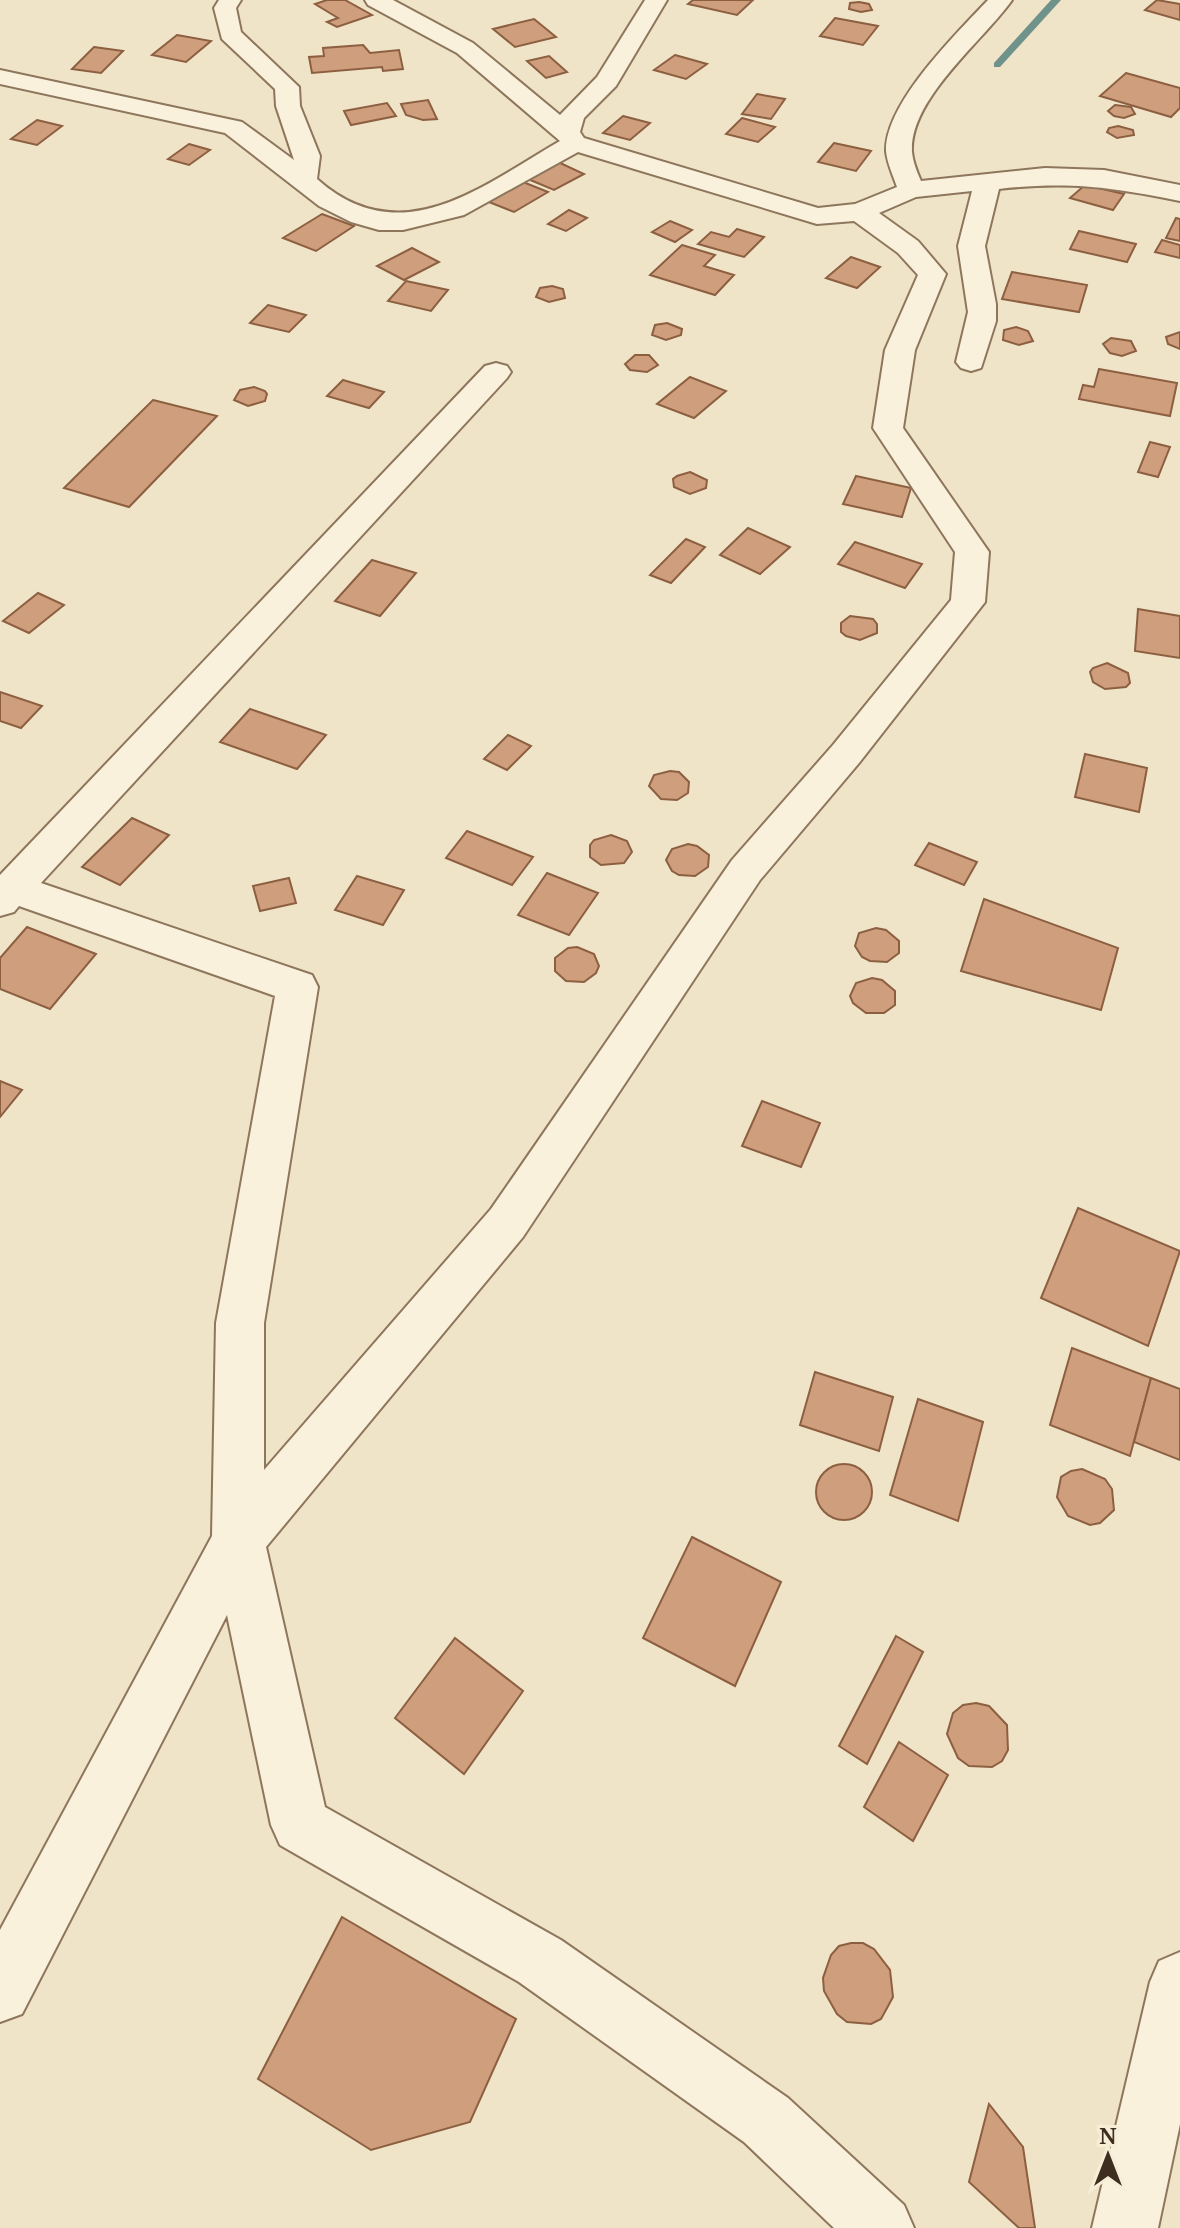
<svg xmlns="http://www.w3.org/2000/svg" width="1180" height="2228" font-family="'Noto Serif',serif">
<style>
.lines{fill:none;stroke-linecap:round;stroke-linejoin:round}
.stream{fill:#6f938a;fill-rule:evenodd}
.building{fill:#cf9f7d;stroke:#8d5f41;stroke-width:2}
.minor-casing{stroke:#8d765c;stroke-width:4}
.minor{fill:#faf1dc;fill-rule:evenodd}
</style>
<rect width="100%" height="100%" fill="#f0e4c8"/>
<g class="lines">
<polygon class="stream" points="1051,0 1061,0 1000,67 994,67 994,63"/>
</g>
<g class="building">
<polygon points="327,0 345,0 372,15 337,27 327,22 338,18 315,4"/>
<polygon points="693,0 753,0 737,15 688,4"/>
<polygon points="1157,0 1180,4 1180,20 1145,10"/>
<polygon points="859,2 869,4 872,10 861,12 849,9 850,3"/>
<polygon points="835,18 878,26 863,45 820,36"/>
<polygon points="534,19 556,37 515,47 493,29"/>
<polygon points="177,35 211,41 186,62 152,55"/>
<polygon points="363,45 370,53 399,50 403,69 383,71 382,67 312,73 309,57 324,56 323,48"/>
<polygon points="94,47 123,51 101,73 72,69"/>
<polygon points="675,55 707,64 686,79 654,70"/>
<polygon points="549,56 567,72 546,78 527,61"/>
<polygon points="1126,73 1180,88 1180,108 1171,117 1100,96"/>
<polygon points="757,94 785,99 771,119 742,114"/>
<polygon points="428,100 437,119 423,120 406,115 401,104"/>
<polygon points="387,103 396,116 351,125 344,111"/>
<polygon points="1115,105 1131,107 1135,114 1124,118 1114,116 1108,111"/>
<polygon points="623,116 650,123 630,140 603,133"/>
<polygon points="742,118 775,127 758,142 726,134"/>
<polygon points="37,120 62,126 37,145 11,139"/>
<polygon points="1118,126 1133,130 1134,135 1117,138 1107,132 1109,128"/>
<polygon points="834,143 871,151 856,171 818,162"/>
<polygon points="189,144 210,150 189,165 168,159"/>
<polygon points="558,162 584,174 554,190 528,179"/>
<polygon points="523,182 548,192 514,212 489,202"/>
<polygon points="1085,185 1124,194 1113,210 1070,198"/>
<polygon points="569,210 587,218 566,231 548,224"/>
<polygon points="322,214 354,226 316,251 283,238"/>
<polygon points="1176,218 1180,219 1180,241 1166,238"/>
<polygon points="670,221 692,230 675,242 652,232"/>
<polygon points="737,229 764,237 744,257 698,244 711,232 729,237"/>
<polygon points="1079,231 1136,244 1127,262 1070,249"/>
<polygon points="1162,240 1180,245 1180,258 1155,252"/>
<polygon points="682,245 715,255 704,266 734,275 715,295 650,275"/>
<polygon points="412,248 439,262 404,280 377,266"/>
<polygon points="851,257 880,267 857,288 826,278"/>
<polygon points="1012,272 1087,285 1079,312 1002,299"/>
<polygon points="406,281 448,290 431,311 388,301"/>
<polygon points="552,286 563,289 565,298 549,302 536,297 540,288"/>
<polygon points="268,305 306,315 289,332 250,323"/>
<polygon points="667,323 682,329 681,335 666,340 652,335 655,325"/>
<polygon points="1016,327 1028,331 1033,341 1019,345 1003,340 1004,330"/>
<polygon points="1180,332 1180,349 1168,344 1166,337"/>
<polygon points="1111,338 1131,341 1136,351 1122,356 1110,353 1103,344"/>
<polygon points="635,355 649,355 658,365 647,372 630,370 625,364"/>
<polygon points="1099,369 1177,383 1170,416 1079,399 1083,385 1094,387"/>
<polygon points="690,377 726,391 694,418 657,404"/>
<polygon points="343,380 384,392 369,408 327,396"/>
<polygon points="254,387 265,391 267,394 265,401 248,406 234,400 240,390"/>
<polygon points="153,400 217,416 129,507 64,488"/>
<polygon points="1150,442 1170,447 1158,477 1138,472"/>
<polygon points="690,472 707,480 706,488 690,494 674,487 673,479 677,476"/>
<polygon points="856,476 911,488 902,517 843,504"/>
<polygon points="748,528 790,547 760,574 720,555"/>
<polygon points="686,539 705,547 671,583 650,575"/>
<polygon points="855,542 922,564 905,588 838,564"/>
<polygon points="372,560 416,573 380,616 335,601"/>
<polygon points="38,593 64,605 29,633 3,621"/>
<polygon points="1138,609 1180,616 1180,658 1135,651"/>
<polygon points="850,616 873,619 877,624 877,633 860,640 846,636 841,632 841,623"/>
<polygon points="1107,663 1128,673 1130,683 1126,687 1105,689 1093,682 1090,672 1093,668"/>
<polygon points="0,692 42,706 21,728 0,721"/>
<polygon points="250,709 326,735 297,769 220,742"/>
<polygon points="508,735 531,746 507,770 484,759"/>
<polygon points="1085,754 1147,768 1139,812 1075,797"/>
<polygon points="670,771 679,772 689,782 688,793 677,800 661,799 649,786 654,775"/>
<polygon points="132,818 169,835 120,885 82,867"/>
<polygon points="467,831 533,857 512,885 446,858"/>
<polygon points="611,835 627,841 632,852 624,863 601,865 590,857 590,845 594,840"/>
<polygon points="929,843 977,862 964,885 915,865"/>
<polygon points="688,844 697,846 709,855 708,867 695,876 679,875 672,871 666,860 672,849"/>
<polygon points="547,873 598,893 569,935 518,915"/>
<polygon points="357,876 404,890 383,925 335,910"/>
<polygon points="289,878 296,903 260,911 253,886"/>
<polygon points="984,899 1118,948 1101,1010 961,971"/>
<polygon points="27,927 96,954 50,1009 0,989 0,958"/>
<polygon points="876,928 886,930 899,941 899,953 887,962 870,961 862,957 855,946 859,933"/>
<polygon points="577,947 594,954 599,966 596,973 584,982 566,981 555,971 555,958 568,948"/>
<polygon points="872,978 882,980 895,991 895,1005 884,1013 866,1013 853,1003 850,996 856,983"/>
<polygon points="0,1081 22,1090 0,1117"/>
<polygon points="762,1101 820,1123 801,1167 742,1146"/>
<polygon points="1078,1208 1180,1251 1148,1346 1041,1298"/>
<polygon points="1072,1348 1151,1378 1130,1456 1050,1425"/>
<polygon points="815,1372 893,1397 879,1451 800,1425"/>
<polygon points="1151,1378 1180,1389 1180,1460 1134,1442"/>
<polygon points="918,1399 983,1422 958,1521 890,1495"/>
<circle cx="844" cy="1492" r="28"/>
<polygon points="1082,1469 1105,1479 1112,1489 1114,1510 1100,1523 1090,1525 1068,1516 1057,1497 1061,1477 1071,1471"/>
<polygon points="692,1537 781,1582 735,1686 643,1638"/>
<polygon points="896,1636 923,1652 867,1764 839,1746"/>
<polygon points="455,1638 523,1691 464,1774 395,1718"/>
<polygon points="976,1703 989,1706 1007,1725 1008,1750 1002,1761 992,1767 969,1766 958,1758 947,1734 953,1713 963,1705"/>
<polygon points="899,1742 948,1775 913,1841 864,1807"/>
<polygon points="342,1917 516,2019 470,2122 371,2150 258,2079"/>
<polygon points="851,1943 863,1943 874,1949 890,1970 893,1997 881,2019 871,2024 847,2022 837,2014 824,1991 823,1978 831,1955 839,1946"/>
<polygon points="989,2104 1023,2147 1035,2228 1019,2228 969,2182"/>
</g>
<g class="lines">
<g class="minor-casing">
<g id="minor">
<path d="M219,0H241L236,8L241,32L299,87L300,106L320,156L317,179C401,254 482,186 560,141L457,53L368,5L365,0H393L473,43L560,115L597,77L645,0H667L616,86L584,118L580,132L584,138L818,208L855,204L897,187C893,175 887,163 886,151C885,103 957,33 988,0H1012C984,40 909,99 912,152C913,162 917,172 921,181L1045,168L1104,170L1180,185V201C1112,187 1068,181 999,189L985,246L996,304V321L981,368L971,371L961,368L956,362L968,312L958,246L972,191L916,197L879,213L918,241L946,274L915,350L903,428L989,552L985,602L859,763L760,880L523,1237L266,1547L325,1807L561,1940L788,2098L904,2205L914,2228H834L744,2142L519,1982L280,1845L271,1825L227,1615L22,2014L0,2022V1930L212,1536L216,1323L275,996L19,906L14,912L0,916V875L485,366L496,363L507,366L511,372L507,378L41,883L312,975L318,987L264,1323V1470L491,1209L732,860L833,745L951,600L955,552L873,428L885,350L918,275L898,253L854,221L817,224L578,152L464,215L403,230H379L351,222L319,206L225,133L0,84V70L242,122L294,160L276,106L275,89L222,39L214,8Z"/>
<polygon points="1180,1952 1180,2124 1158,2228 1092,2228 1150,1982 1159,1961"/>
</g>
</g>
<use href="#minor" class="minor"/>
</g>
<g transform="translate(1108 2156)" stroke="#f7eed8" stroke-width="6" paint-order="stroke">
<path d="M0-6L14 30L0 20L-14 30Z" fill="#3d2e20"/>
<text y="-12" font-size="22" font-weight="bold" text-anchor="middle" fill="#3d2e20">N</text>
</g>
</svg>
